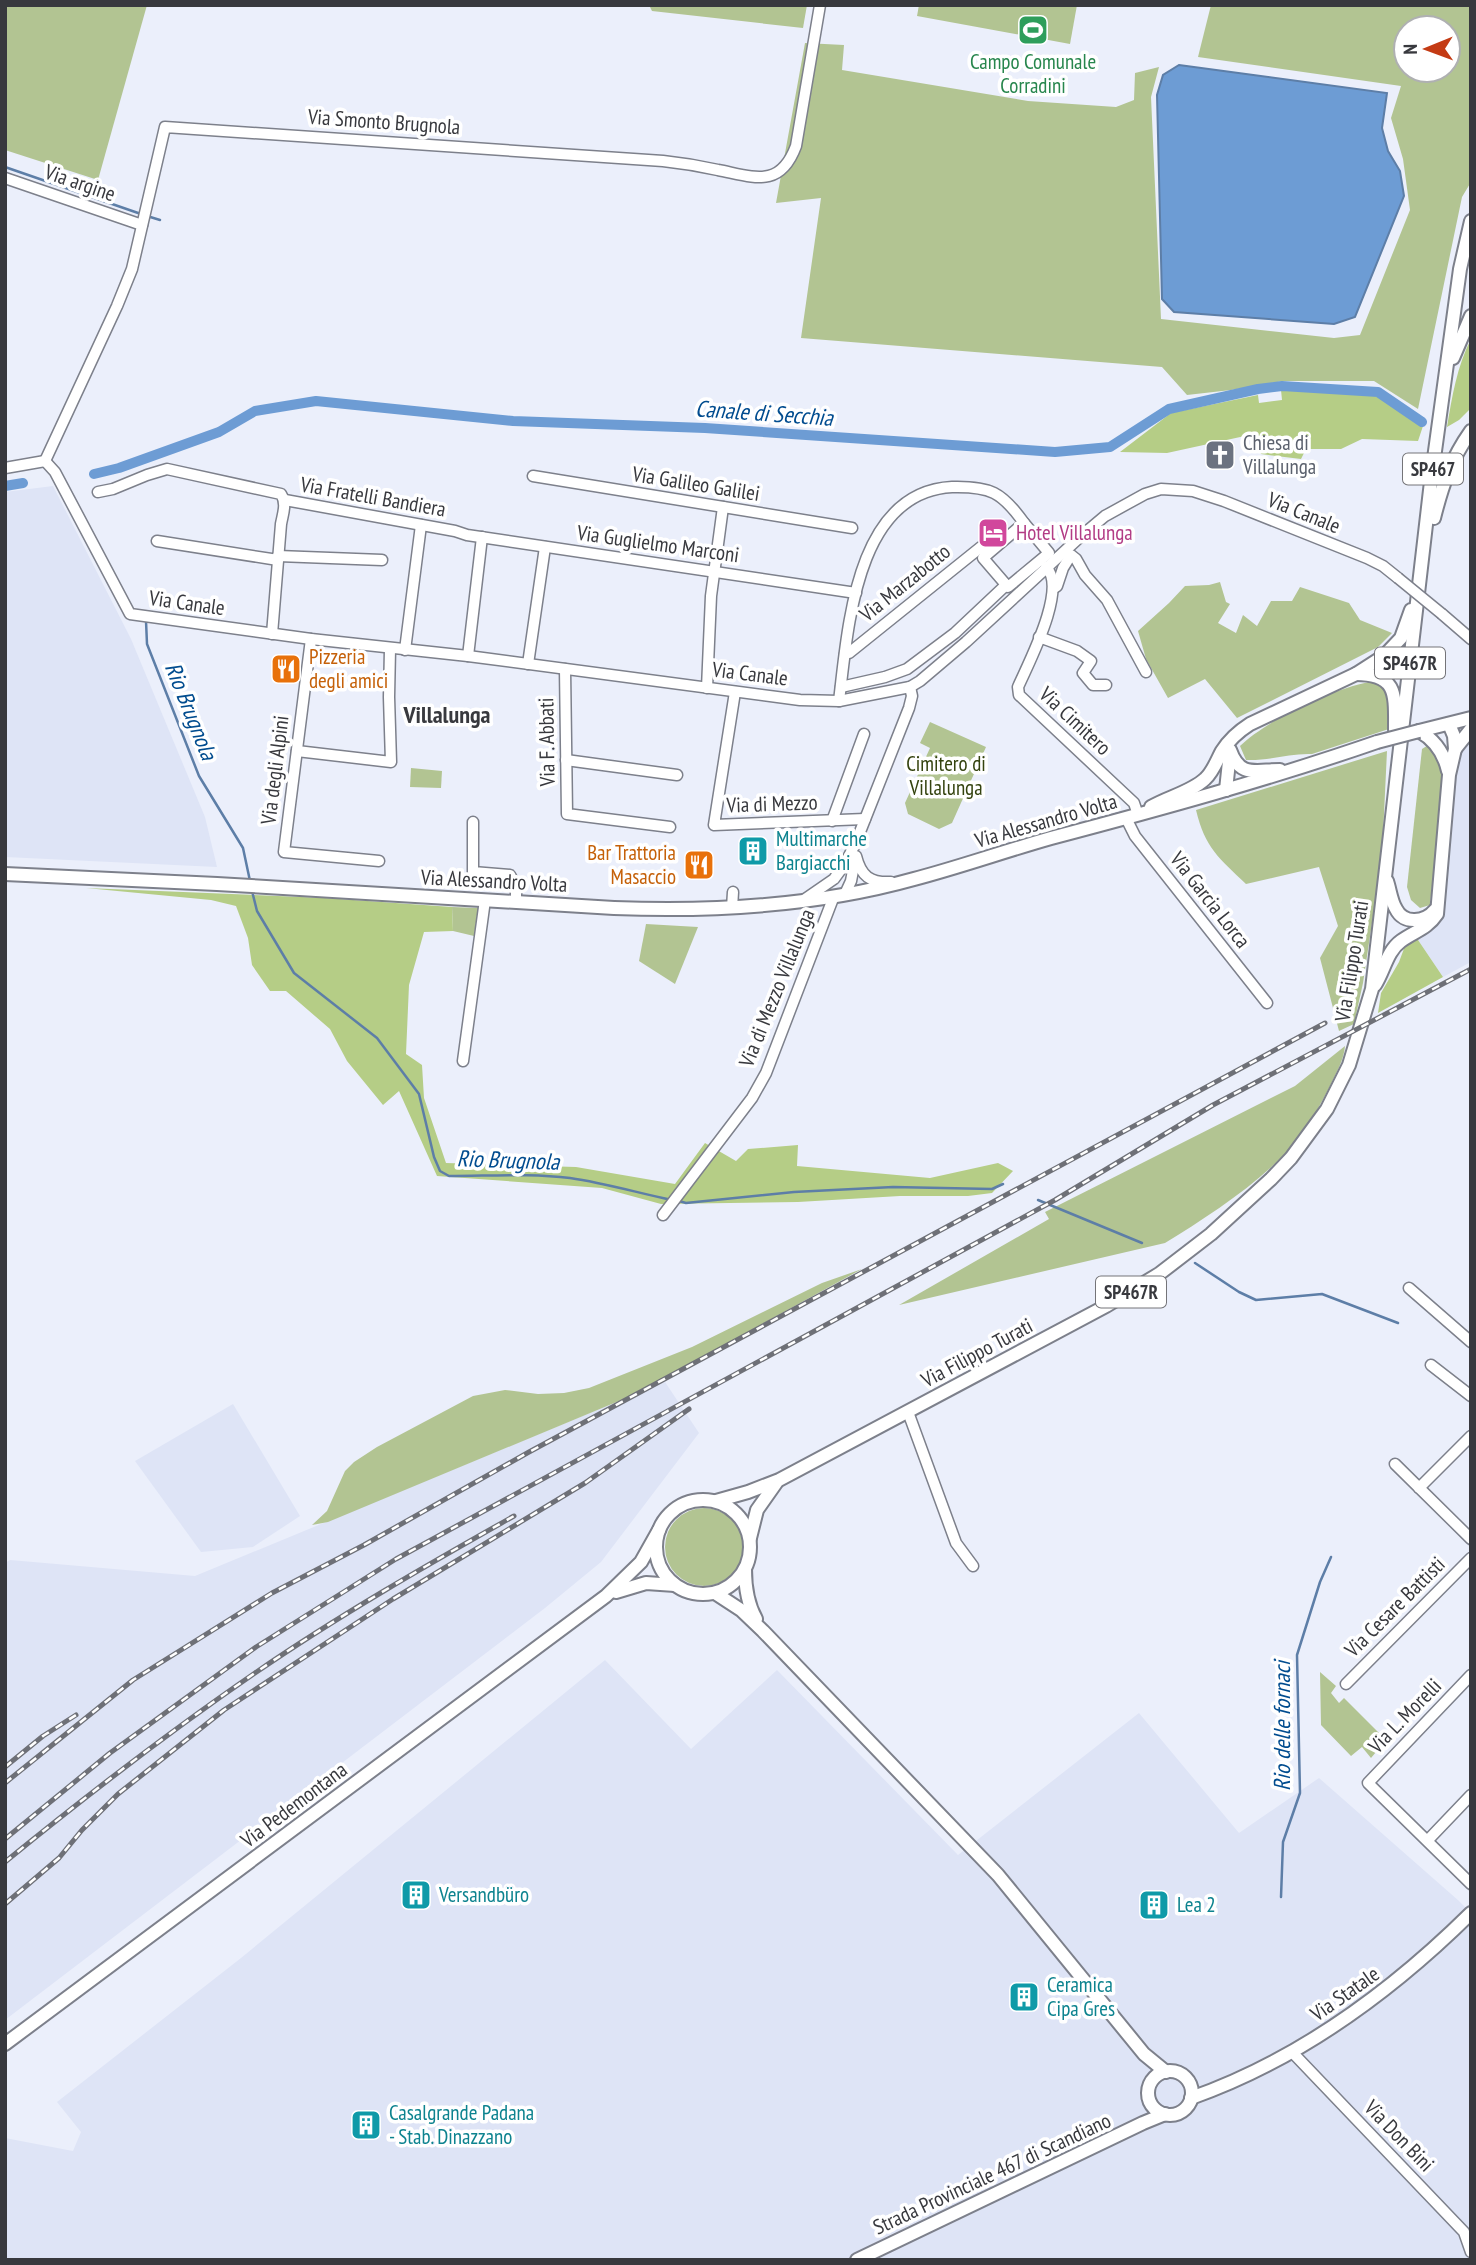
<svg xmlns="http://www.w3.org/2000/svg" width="1476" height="2265" font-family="'PT Sans Narrow',sans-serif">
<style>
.built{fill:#dee4f6}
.green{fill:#b2c492;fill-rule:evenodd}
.forest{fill:#b5cd86}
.water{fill:#6d9cd4;stroke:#5d7ea7;stroke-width:2}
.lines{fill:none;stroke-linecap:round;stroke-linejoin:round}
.stream{stroke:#5d7ea7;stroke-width:2.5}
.canal{stroke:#6d9cd4;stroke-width:10}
.minor-casing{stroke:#7d808b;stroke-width:13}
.major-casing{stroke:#7d808b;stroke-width:16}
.minor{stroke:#fff;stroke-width:10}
.major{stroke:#fff;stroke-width:12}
.rail-casing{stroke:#6e7077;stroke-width:5}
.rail{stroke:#fff;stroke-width:2.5;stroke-dasharray:8;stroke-linecap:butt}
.minor-bridge-casing{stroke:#7d808b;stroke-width:13;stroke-linecap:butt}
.major-bridge-casing{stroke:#7d808b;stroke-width:16;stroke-linecap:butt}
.minor-bridge{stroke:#fff;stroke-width:10}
.major-bridge{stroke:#fff;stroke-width:12}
.labels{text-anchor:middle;stroke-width:7;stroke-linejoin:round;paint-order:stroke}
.shield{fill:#fff;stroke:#747478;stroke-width:2}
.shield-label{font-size:19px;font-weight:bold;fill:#38393e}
.leisure-label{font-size:21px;fill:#27864d;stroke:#fff}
.street-label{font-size:21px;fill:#38393e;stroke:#fff}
.worship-label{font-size:21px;fill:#5b616d;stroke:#fff;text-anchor:start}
.hotel-label{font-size:21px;fill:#b23c85;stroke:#fff;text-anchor:start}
.food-label{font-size:21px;fill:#c56008;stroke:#fff;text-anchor:start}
.park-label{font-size:21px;fill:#34430f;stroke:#fff}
.culture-label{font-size:21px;fill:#0d838f;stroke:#fff;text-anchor:start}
.water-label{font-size:23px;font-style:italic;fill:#014c8f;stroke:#fff}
.quarter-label{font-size:24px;font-weight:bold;fill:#38393e;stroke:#fff}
</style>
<rect width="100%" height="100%" fill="#ebeffb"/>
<g class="built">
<polygon points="53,486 131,639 205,817 217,867 5,857 5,492"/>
<polygon points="1471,736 1471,965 1469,963 1443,977 1416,937 1433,927 1453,775 1460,749"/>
<polygon points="665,1382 699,1433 601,1562 545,1608 5,2020 5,1563 10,1560 195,1576"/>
<polygon points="233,1404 300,1516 253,1547 201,1552 135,1461"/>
<polygon points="605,1660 691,1749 777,1670 958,1855 1139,1713 1239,1833 1319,1778 1459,1901 1471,1913 1471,2260 5,2260 5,2138 73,2151 81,2132 57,2102 241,1958"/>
</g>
<g class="green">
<polygon points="5,5 147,5 98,180 5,150"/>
<polygon points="649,5 807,5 803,28 652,11"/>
<polygon points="919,5 1077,5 1070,44 917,16"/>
<path d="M1211,5H1471V182L1462,197L1418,409L1374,381H1283L1231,390L1187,395L1162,367L801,338L821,198L776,203L805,43L844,45L842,70L1028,101L1116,107L1134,100L1135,73L1159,67L1151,97L1161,319L1334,338L1360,335L1410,210L1403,159L1391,118L1401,86L1198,57ZM1406,28H1448V70H1406Z"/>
<polygon points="1220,582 1226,602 1230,604 1218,623 1236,633 1243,615 1257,626 1271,601 1292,601 1300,587 1349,603 1360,620 1392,633 1378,647 1237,718 1205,679 1168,698 1146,659 1138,631 1169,603 1185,586 1209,585"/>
<path d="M1376,681C1394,696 1389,708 1389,729L1312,754C1290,753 1269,761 1246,760L1240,746C1268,719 1337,686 1376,681Z"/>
<polygon points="930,722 986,747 952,823 939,829 908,814 905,803 930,748 920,743"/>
<polygon points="1430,744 1444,769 1430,905 1420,908 1411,900 1407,887 1422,749"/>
<path d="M1387,751L1382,856L1363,983L1354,1024L1339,1031L1320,958L1338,926L1319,867L1246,884C1219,858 1205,848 1196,810Z"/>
<polygon points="411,768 442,771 441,788 410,787"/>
<polygon points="452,907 478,908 474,936 453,931"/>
<polygon points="646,924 698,927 675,984 639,961"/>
<path d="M1345,1046C1344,1060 1336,1073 1330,1086C1320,1106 1307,1128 1293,1145C1260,1183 1207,1217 1165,1243L899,1305L1049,1219L1045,1212L1295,1086Z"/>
<polygon points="862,1269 631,1396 328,1522 312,1525 327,1511 345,1471 354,1462 377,1447 473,1396 505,1390 538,1394 564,1393 589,1388 692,1347 822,1283"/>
<circle cx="704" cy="1547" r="39"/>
<polygon points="1320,1672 1336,1686 1331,1693 1339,1703 1344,1698 1386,1740 1371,1758 1362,1747 1351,1756 1321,1725"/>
</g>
<g class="forest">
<path d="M1471,339V408L1459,420L1447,427C1452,397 1457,366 1471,339Z"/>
<polygon points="1281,390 1377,395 1423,426 1418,441 1362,439 1341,449 1306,449 1301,459 1261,454 1254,434 1167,453 1120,452 1171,413 1258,395 1259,403 1282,400"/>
<polygon points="86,888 325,898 452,907 453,931 424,932 409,985 406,1054 422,1065 424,1098 446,1163 576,1167 675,1184 705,1143 736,1161 748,1149 798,1145 797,1166 930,1178 998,1163 1013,1171 992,1193 968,1196 900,1196 798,1202 661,1204 602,1188 437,1176 399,1091 383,1105 347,1061 330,1029 286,991 270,991 252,965 248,938 236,906 211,900"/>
<polygon points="1416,937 1443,977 1378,1013 1381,993 1399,962 1405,946"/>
</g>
<polygon class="water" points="1179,65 1387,93 1382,128 1388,151 1400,171 1404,196 1355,317 1334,324 1174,312 1162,299 1157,95 1163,75"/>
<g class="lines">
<g class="stream">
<polyline points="5,167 141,214"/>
<polyline points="147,216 160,220"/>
<polyline points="146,621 147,644 199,776 243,848 250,881"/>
<path d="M252,891L257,911L294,973L377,1038L419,1094L434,1157L440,1171L449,1176C489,1176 531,1173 570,1178C605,1183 638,1193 672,1200"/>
<polyline points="1038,1200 1142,1243"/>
<polyline points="679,1201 686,1203 794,1192 893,1187 992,1189 1003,1184"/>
<polyline points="1195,1263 1239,1292 1256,1300 1322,1294 1398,1323"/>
<polyline points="1281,1897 1283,1842 1300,1793 1297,1655 1320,1582 1331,1557"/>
</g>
<g class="canal">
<polyline points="94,474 119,468 219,432 255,411 316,401 513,421 705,428 1055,452 1110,447 1169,409 1258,389 1282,386 1378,392 1422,422"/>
<polyline points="5,486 23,483"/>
</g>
<g class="minor-casing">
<g id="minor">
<polyline points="5,178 142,225"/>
<polyline points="45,461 55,472 130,614 311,639 468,656 800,700 839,701 910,687 920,681 966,642 1080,537 1105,516 1145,494 1161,489 1193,491 1224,501 1367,558 1383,566 1398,578"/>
<path d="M45,461L117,306L132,269L165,127L663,161C682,163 700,166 718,170C754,177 780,189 796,146L820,5"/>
<polyline points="5,468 45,461"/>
<polyline points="533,476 852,528"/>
<path d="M98,492L113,489L147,475L167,469L281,494C287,504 283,513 281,524L272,634"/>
<polyline points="285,500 455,531 467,535 856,593"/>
<polygon points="1024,523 1049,553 1008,587 983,558"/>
<polyline points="157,541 278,560"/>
<polyline points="278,556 382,560"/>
<path d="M1046,567C1068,588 1029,662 1018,687L1019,695L1134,803L1138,815"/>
<polyline points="1054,588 1057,586 1063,568 1071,555 1076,559 1085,575 1107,600 1146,672"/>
<polyline points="1442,614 1471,639"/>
<polyline points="1039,637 1077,651 1091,661 1083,673 1093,685 1106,685"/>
<polyline points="311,639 284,852 379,861"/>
<polyline points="405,650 421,525"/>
<polyline points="845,654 849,653 981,547 987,554"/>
<polyline points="468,656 482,537"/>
<polyline points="528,664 545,547"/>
<polyline points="565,669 567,814 670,827"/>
<polyline points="841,687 885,677 907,669 955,633 1006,585"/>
<polyline points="707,688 711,596 723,507"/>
<polyline points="735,692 714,825 865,819"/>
<path d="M839,701C848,629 855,492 952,487C990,486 1002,492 1024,523"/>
<polyline points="297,751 391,762 389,697 390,649"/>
<polyline points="566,760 677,775"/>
<polyline points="1126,818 1135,836 1267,1003"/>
<polyline points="832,821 864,734"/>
<polyline points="473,822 473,872 510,875 516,886 516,902"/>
<path d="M856,856C861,876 870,883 891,882"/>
<polyline points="845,894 851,881 855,860"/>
<polyline points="805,899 834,879 845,864 856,842 909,708 912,696 910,687"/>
<polyline points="732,908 733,892"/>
<polyline points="463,1061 485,900"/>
<polyline points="663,1215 752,1098 766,1073 834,896"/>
<polyline points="1409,1288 1471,1342"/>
<polyline points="1431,1365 1471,1396"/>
<polyline points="908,1412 956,1543 973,1566"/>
<polyline points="1395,1464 1471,1539"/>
<polyline points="1419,1488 1471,1436"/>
<polyline points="1471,1675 1368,1783 1471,1884"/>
<polyline points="1346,1684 1471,1558"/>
<polyline points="1428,1840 1471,1795"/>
<polyline points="1292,2052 1464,2232 1471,2252"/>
</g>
</g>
<g class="major-casing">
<g id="major">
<polyline points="1453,358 1471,316"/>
<path d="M1434,518C1442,486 1451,459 1471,431"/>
<path d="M1356,674C1398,674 1395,695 1395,730"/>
<path d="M1419,731C1435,740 1444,753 1448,771"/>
<polyline points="1419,731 1471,718"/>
<polyline points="1455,749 1471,729"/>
<path d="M1230,750C1240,778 1255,770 1280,770"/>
<polyline points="1226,790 1230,752"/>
<path d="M1151,807C1168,797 1191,792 1205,779C1213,772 1217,760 1222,751C1229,740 1239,731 1250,724L1356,674L1384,656L1401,638L1411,610"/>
<path d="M5,874L217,884L614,908C714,912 817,906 914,879C960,867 1005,851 1051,838C1161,809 1270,779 1377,742"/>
<path d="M1387,881C1390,890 1391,901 1396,909C1404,925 1425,922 1435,910"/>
<path d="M1375,985C1384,971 1387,951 1401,941C1415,931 1427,929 1437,914L1449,775L1455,749L1454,736L1449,724"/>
<circle cx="703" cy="1547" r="47"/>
<polyline points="716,1501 748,1492 779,1480 1106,1306 1159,1274 1211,1234 1271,1179 1291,1158 1327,1109 1349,1065 1372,989 1432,473 1460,269 1471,221"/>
<polyline points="750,1538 757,1510 776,1483"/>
<path d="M745,1569C745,1587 747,1603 756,1619"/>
<polyline points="616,1592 646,1583 675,1585"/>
<polyline points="715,1593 741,1610 763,1631 998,1875 1144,2054 1166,2072"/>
<polyline points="5,2044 606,1596 641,1562 659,1530"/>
<circle cx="1170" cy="2093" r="22"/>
<path d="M1191,2098C1299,2060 1390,1993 1471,1913"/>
<polyline points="857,2260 1143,2123 1165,2114"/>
</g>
</g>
<use href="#minor" class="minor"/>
<use href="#major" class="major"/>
<g class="rail-casing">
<g id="rail">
<polyline points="5,1767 43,1736 76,1715"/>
<polyline points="5,1783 133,1680 272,1593 364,1545 529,1452 1325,1023"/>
<polyline points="5,1839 110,1753 256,1647 396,1559 1055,1200 1213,1105 1471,969"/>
<path d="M5,1862C86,1796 169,1732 255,1673C338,1616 427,1565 514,1516"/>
<polyline points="5,1904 59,1858 82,1830 118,1794 224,1710 393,1599 585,1483 689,1409"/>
</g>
</g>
<use href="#rail" class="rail"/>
<g class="minor-bridge-casing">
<polyline id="minor-bridge" points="1398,578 1442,614"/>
</g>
<g class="major-bridge-casing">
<polyline id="major-bridge" points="1377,742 1419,731"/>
</g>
<use href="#minor-bridge" class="minor-bridge"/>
<use href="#major-bridge" class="major-bridge"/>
</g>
<defs>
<g id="stadium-square" transform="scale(1.575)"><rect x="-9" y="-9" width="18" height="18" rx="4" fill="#2e9e5b" stroke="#fff"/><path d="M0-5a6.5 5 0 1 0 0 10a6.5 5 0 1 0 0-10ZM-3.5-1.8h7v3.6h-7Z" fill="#fff"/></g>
<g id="church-square" transform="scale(1.575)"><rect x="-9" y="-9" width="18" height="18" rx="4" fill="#6b7280" stroke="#fff"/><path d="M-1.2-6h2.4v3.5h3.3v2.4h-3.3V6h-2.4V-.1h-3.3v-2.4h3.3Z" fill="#fff"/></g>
<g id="hotel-square" transform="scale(1.575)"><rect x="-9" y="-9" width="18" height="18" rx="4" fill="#d1479c" stroke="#fff"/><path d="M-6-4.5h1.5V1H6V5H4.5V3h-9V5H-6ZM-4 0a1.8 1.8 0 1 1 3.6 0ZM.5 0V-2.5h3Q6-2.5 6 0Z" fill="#fff"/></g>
<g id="restaurant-square" transform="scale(1.575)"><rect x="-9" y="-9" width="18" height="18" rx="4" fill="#e8710a" stroke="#fff"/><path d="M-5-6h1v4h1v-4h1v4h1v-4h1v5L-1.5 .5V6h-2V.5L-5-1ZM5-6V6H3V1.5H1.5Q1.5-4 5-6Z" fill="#fff"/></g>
<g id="building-square" transform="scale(1.575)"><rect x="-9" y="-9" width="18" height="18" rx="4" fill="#0f9aa8" stroke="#fff"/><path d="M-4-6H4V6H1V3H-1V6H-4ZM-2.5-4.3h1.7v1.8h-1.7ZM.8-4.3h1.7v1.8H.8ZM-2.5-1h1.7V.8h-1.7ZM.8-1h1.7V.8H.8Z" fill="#fff"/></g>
</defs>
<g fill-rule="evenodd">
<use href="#stadium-square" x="1033" y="30"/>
<use href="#church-square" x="1220" y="455"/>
<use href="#hotel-square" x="993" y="533"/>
<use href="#restaurant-square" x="286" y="669"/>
<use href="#building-square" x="753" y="851"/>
<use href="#restaurant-square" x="699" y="865"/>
<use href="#building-square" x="416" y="1895"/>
<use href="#building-square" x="1154" y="1905"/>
<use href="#building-square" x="1024" y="1997"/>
<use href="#building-square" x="366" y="2125"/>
</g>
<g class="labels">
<g class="shield">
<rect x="1403" y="453.5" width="60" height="31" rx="5"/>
<rect x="1375" y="647.5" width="70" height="31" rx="5"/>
<rect x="1096" y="1276.5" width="70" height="31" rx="5"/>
</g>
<g class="shield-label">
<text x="1433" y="476">SP467</text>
<text x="1410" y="670">SP467R</text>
<text x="1131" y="1299">SP467R</text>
</g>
<g class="leisure-label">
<text x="1033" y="69">Campo Comunale<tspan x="1033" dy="24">Corradini</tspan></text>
</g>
<g class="street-label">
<text transform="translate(384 122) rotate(4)" y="7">Via Smonto Brugnola</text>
<text transform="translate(80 183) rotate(19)" y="7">Via argine</text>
<text transform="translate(696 484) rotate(9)" y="7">Via Galileo Galilei</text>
<text transform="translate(373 497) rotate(10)" y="7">Via Fratelli Bandiera</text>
<text transform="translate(1304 513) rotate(22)" y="7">Via Canale</text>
<text transform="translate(658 544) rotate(8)" y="7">Via Guglielmo Marconi</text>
<text transform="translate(905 583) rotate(-39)" y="7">Via Marzabotto</text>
<text transform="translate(187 603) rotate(8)" y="7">Via Canale</text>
<text transform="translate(750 674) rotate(7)" y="7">Via Canale</text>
<text transform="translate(1075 721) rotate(43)" y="7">Via Cimitero</text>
<text transform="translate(547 742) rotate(-91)" y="7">Via F. Abbati</text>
<text transform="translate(275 770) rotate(-83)" y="7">Via degli Alpini</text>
<text transform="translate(772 804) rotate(-2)" y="7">Via di Mezzo</text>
<text transform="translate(1046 821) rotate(-16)" y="7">Via Alessandro Volta</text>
<text transform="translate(494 881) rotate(3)" y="7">Via Alessandro Volta</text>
<text transform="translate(1210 900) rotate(52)" y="7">Via Garcia Lorca</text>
<text transform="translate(1352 961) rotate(-81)" y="7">Via Filippo Turati</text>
<text transform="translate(777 988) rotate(-68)" y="7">Via di Mezzo Villalunga</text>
<text transform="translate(977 1353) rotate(-28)" y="7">Via Filippo Turati</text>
<text transform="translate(1395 1607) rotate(-45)" y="7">Via Cesare Battisti</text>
<text transform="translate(1405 1716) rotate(-46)" y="7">Via L. Morelli</text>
<text transform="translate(294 1805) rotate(-37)" y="7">Via Pedemontana</text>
<text transform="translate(1345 1994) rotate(-35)" y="7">Via Statale</text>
<text transform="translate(1399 2136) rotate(46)" y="7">Via Don Bini</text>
<text transform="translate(992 2174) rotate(-25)" y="7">Strada Provinciale 467 di Scandiano</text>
</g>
<g class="worship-label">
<text x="1243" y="450">Chiesa di<tspan x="1243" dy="24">Villalunga</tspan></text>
</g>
<g class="hotel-label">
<text x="1016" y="540">Hotel Villalunga</text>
</g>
<g class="food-label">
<text x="309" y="664">Pizzeria<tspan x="309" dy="24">degli amici</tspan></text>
<text x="676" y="860" text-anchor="end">Bar Trattoria<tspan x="676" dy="24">Masaccio</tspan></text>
</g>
<g class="park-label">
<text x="946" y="771">Cimitero di<tspan x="946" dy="24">Villalunga</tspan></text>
</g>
<g class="culture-label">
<text x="776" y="846">Multimarche<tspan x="776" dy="24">Bargiacchi</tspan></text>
<text x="439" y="1902">Versandbüro</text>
<text x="1177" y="1912">Lea 2</text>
<text x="1047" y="1992">Ceramica<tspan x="1047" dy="24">Cipa Gres</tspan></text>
<text x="389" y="2120">Casalgrande Padana<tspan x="389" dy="24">- Stab. Dinazzano</tspan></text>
</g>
<g class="water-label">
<text transform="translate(764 413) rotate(4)" y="8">Canale di Secchia</text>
<text transform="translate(191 711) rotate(68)" y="8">Rio Brugnola</text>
<text transform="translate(508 1160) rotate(2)" y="8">Rio Brugnola</text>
<text transform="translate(1282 1726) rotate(-90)" y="8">Rio delle fornaci</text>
</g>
<g class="quarter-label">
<text x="447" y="723">Villalunga</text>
</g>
</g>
<rect width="1476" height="2265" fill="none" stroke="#38393e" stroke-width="14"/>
<g transform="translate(1427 49) rotate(269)"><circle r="33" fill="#ffffff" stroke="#afb0b2" stroke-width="2"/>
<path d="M0-5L12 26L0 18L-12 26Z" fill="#c43b14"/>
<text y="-10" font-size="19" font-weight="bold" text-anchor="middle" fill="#38393e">N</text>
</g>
</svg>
